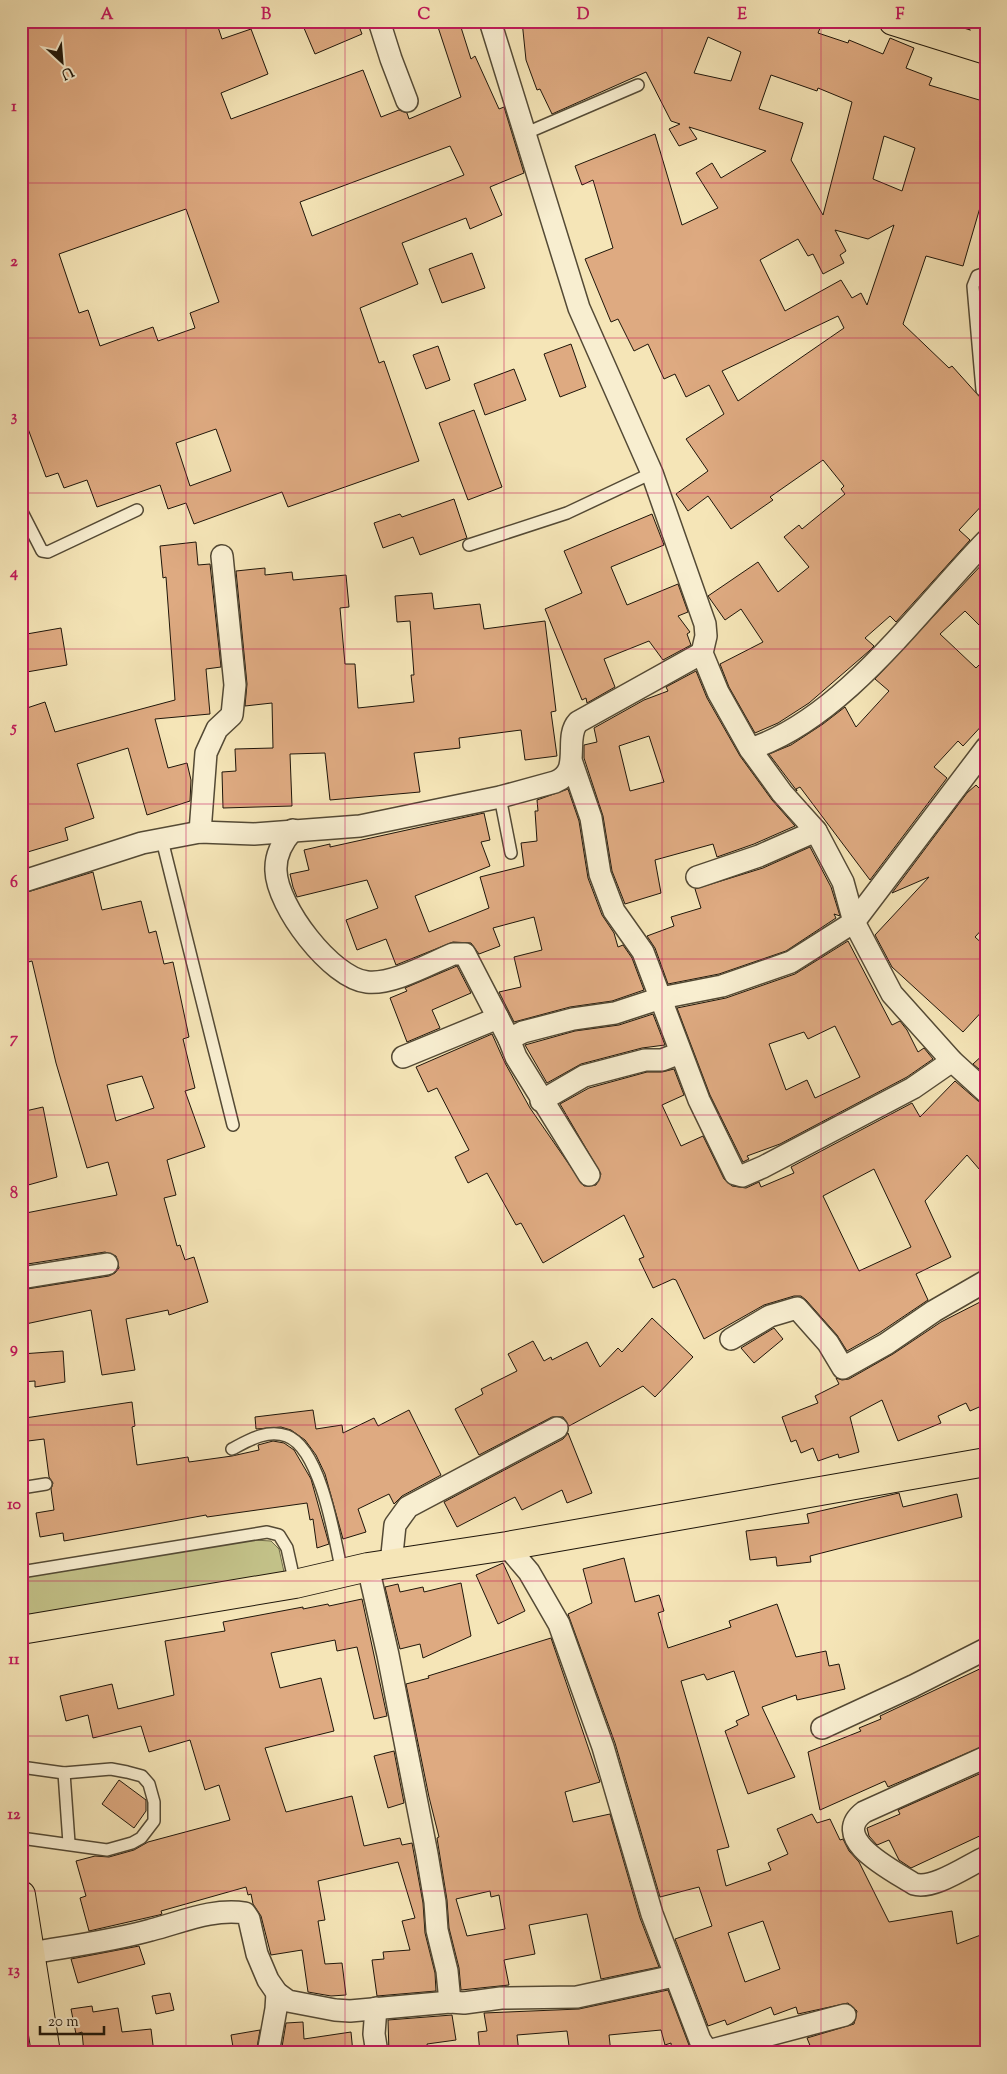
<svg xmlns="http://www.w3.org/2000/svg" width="1007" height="2074" font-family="'Sorts Mill Goudy',serif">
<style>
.green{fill:#c3c289;stroke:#716c4a}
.building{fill:#deaa81;stroke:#1f160a;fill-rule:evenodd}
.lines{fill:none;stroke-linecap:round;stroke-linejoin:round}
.lane-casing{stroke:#544a35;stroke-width:14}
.street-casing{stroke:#544a35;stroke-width:24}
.primary-casing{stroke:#1f160a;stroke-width:30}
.highway-casing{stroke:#1f160a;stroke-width:30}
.lane{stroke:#f8eed0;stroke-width:11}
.street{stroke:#f8eed0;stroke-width:21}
.primary{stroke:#f5e5b7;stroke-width:28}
.highway{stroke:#f5e5b7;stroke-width:28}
.grid{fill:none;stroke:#c2185b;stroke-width:1;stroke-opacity:0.55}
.neatline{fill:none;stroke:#c2185b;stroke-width:2}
.grid-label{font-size:16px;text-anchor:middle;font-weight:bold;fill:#c2185b}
</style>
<rect width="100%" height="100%" fill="#f5e5b7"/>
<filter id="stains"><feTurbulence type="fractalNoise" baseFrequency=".004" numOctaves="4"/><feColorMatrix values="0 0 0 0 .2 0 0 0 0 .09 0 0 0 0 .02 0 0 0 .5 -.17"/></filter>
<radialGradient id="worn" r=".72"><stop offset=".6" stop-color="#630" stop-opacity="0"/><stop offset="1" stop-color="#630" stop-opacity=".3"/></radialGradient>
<polygon class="green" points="254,1540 271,1541 279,1549 284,1572 25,1616 21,1614 21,1576"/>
<g class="building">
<path d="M34,21H216L222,39L251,29L268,74L221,93L231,119L363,70L381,117L399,110L407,113L409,119L461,97L436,21H459L471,59L475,56L499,109L504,107L524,173L490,187L502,215L470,229L466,218L402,243L418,284L360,308L379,363L384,361L419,461L288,507L282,492L194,524L186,503L168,509L160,485L97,507L87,480L64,488L58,473L46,477L21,410V26ZM450,146L464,175L312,236L300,202ZM186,209L219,302L190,313L195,328L158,341L153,327L100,346L88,310L79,313L59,254ZM216,429L231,471L190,486L176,443Z"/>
<polygon points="301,21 357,21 362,34 315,54"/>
<path d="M522,21H823L818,33L848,43L849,40L883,54L890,38L914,48L906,68L932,78L929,85L986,102V187L963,266L926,256L903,324L949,368L952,366L986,404V501L959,530L970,540L896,622L890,616L865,638L874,646L869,651L809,703L778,723L755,733L729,687L720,664L763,642L741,609L725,620L708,596L758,562L778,592L809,567L784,537L799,525L802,529L845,494L841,489L844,486L823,460L770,497L773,500L731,529L708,496L688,511L676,494L708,471L686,439L724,414L709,385L686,397L675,374L664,379L648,344L634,351L618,319L611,322L585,259L613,248L593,180L582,185L575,166L655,134L682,225L718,208L696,173L712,163L721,178L766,151L689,127L697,139L679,146L669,129L680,124L671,121L646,72L552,114L540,89L537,90L526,60ZM708,37L741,52L731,81L694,73ZM771,75L817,91L818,88L852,102L823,215L791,160L803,123L759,109ZM884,136L915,148L902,191L873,179ZM894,225L867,305L861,293L852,298L841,280L785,311L760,260L798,239L808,256L813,254L823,274L844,263L840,255L846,251L835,230L868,239ZM838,316L844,328L738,401L722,371Z"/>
<polygon points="472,253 485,288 442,303 429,269"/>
<polygon points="571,344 586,387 560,397 544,354"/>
<polygon points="438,346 450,380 426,389 413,355"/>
<polygon points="514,369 526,400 485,415 474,384"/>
<polygon points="474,410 502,487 468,500 439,423"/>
<polygon points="454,499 467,538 420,555 413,537 383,548 374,523 400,514 402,517"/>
<polygon points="652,514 664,545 611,567 627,605 678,584 688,612 678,616 690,632 687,634 691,645 663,660 649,641 604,659 615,687 587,703 586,698 582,700 545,609 582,593 564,551"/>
<polygon points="196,542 198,565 210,564 221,667 206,669 210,714 155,719 168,768 187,763 191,780 190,801 147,815 128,748 77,764 94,818 65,828 68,840 21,854 21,710 45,702 55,732 175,700 166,577 163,578 160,546"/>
<polygon points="986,560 986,632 965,611 940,634 976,668 986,658 986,721 963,746 958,741 934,767 947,778 870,880 800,787 796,789 797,791 769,754 791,745 823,724 845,707 856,727 889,691 875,679"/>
<polygon points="265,568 265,575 292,572 293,580 346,575 349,607 340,608 345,664 355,664 358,708 414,702 411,675 414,675 410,621 397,622 395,596 432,593 434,609 480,604 484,629 545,621 556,711 551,712 557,756 525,760 521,730 459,738 460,748 414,753 420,792 330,800 325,753 290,754 292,806 223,808 222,772 236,771 235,749 273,748 272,703 245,706 247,684 236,571"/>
<polygon points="61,628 67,665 21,673 21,635"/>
<path d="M696,671L707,698L740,756L772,800L795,826L754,844L717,857L713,844L655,860L661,893L625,904L612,871L603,816L584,758V745L597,742L594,728L644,700L668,691L666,687ZM649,736L664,782L630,791L619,746Z"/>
<polygon points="976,785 986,795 986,925 975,937 986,947 986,1007 963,1032 892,967 875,935 929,877 892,893 967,793"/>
<polygon points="568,789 579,821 588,878 602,915 614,933 618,947 623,945 632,958 644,990 612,1001 570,1007 514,1022 499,992 521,987 514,957 542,950 534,917 493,928 500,946 479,954 471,943 453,942 396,965 386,939 357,950 346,920 378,908 367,880 297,897 293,887 290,874 309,870 304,850 330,844 330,847 484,813 490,840 481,842 490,866 415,896 429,932 489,908 480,877 524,866 521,843 537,841 535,811 538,811 537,800"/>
<polygon points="810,847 831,887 840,916 834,914 836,918 786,951 719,974 668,984 655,948 647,936 674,926 671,917 701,908 695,889 763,868"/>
<path d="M93,872L102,910L141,901L149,933L156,931L164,964L173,962L189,1037L183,1039L195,1088L185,1091L205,1147L167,1160L176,1195L164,1198L177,1246L180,1245L185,1260L194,1257L208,1302L169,1315L168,1310L126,1319L135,1370L102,1375L91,1310L21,1325V1290L109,1276L115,1273L119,1268L116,1256L105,1252L21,1265V1214L117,1195L108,1162L87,1168L56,1063L32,961L21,964V894ZM142,1076L154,1108L116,1121L107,1085Z"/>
<path d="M848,941L892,1025L900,1021L907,1030L918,1052L924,1048L933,1059L907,1077L780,1144L747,1156L749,1159L743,1162L710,1095L677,1008L726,998L795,974ZM835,1026L860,1077L815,1098L807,1080L786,1090L769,1044L804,1032L808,1039Z"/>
<polygon points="457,966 471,993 432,1010 440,1028 407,1042 390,998 407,991 405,988"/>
<polygon points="653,1014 665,1045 642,1048 581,1064 547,1083 525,1045 575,1031 619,1025"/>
<path d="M492,1034L505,1063L530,1108L584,1186L596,1185L601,1174L560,1104L589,1088L647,1072H662L674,1069L684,1095L662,1105L681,1146L703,1136L724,1179L732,1186L746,1188L759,1182L761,1187L794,1173L791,1167L912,1103L920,1117L955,1081L978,1101L986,1104V1177L967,1155L925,1201L951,1257L916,1274L928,1300L879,1333L847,1351L837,1335L806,1300L801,1296H794L764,1305L704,1339L676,1280L673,1279L653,1288L639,1259L644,1257L624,1215L543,1263L521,1223L516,1225L487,1173L468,1183L455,1157L469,1150L437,1088L428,1092L416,1067ZM874,1169L911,1247L859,1271L823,1196Z"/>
<polygon points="986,1052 986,1075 973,1064"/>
<polygon points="43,1107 57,1177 21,1187 21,1112"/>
<polygon points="986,1299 986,1404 970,1411 966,1403 938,1416 941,1423 898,1441 882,1400 850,1417 859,1452 839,1458 838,1454 818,1461 813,1448 801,1453 796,1440 791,1442 782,1417 818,1403 815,1396 839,1384 836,1378 842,1380 849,1379 893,1354 941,1322"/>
<polygon points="652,1318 693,1357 655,1397 643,1386 569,1426 563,1417 552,1417 479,1455 455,1409 483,1394 481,1389 517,1371 508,1354 533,1341 544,1361 551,1357 552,1360 587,1342 600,1367 618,1348 622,1352"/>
<polygon points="774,1328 783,1339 754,1363 741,1348"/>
<polygon points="63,1351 65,1382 35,1387 35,1381 21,1382 21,1354"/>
<polygon points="132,1402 135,1426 132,1427 137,1465 188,1457 189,1462 232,1456 259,1450 258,1445 273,1441 284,1443 294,1450 311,1479 329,1544 317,1548 313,1519 310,1520 307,1503 207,1517 206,1515 64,1541 63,1533 40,1537 36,1513 54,1510 51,1489 53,1483 49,1477 44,1439 28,1441 25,1418"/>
<polygon points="313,1410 316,1429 342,1425 343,1433 374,1418 378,1426 409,1410 441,1475 402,1496 394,1504 389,1494 358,1509 366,1532 343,1539 325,1474 316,1455 305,1440 291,1430 281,1427 256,1429 255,1417"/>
<polygon points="568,1433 592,1493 567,1503 562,1490 522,1510 515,1497 457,1527 444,1502 563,1439"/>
<polygon points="899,1493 903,1507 957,1494 962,1517 810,1556 811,1562 777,1566 776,1557 750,1560 746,1531 809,1523 807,1514"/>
<path d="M624,1558L635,1602L659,1595L664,1611L658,1613L668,1648L731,1627L729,1621L777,1604L796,1657L826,1651L829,1666L839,1664L845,1689L797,1700L796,1695L762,1707L795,1777L748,1794L725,1731L738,1725L736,1721L749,1715L734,1671L707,1680L704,1674L681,1681L729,1847L717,1850L726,1886L771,1870L768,1863L788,1854L777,1829L812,1814L817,1823L830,1819L840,1840L843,1839L849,1851L859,1862L889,1922L952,1911L957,1944L986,1933V2053H860L858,2047L835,2053H813L807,2038L854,2024L857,2011L848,2003L798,2014L796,2007L774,2015L771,2007L727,2025L725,2020L708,2026L675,1939L712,1926L699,1887L660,1897L615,1743L568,1614L592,1603L583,1569ZM763,1921L780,1969L745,1982L728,1933Z"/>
<polygon points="503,1563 525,1611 498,1624 476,1575"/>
<polygon points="461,1583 471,1636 423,1658 420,1644 400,1649 385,1587 398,1584 400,1592 423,1587 424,1592"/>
<polygon points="362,1599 387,1716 374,1719 357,1647 337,1651 335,1640 271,1653 280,1688 321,1678 334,1731 265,1748 286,1812 352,1796 364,1846 400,1838 402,1845 412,1843 423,1903 425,1933 435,1973 436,1991 377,1996 372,1960 384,1959 383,1952 410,1950 402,1921 415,1918 398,1862 318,1881 325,1920 318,1921 325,1964 342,1963 346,1995 331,1996 308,1992 302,1950 271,1955 261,1916 253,1904 251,1894 248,1895 246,1887 161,1911 162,1914 159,1915 89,1931 80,1898 86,1896 76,1861 95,1856 109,1857 134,1850 148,1842 230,1820 219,1785 205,1790 190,1740 149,1752 141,1726 93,1738 88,1715 66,1721 60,1696 112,1684 118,1709 174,1695 165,1641 225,1631 223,1622 303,1607 303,1609 328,1604 329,1606"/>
<path d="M551,1638L600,1782L565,1792L573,1822L610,1814L640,1918L659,1967L601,1979L587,1914L529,1925L535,1954L504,1960L509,1985L461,1990L459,1968L449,1928L447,1900L437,1838L439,1837L429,1797L406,1684L429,1678L428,1676ZM490,1891L491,1897L499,1895L505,1929L467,1936L456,1899Z"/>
<polygon points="986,1666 986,1699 980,1702 986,1714 986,1745 888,1787 885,1781 820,1810 808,1752 861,1731 859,1728 881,1719 880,1716"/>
<polygon points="394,1751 404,1803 388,1808 374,1756"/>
<polygon points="986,1771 986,1833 911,1868 899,1860 889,1840 877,1845 869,1836 867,1828 900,1814 898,1810"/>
<polygon points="119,1780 146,1800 146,1811 134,1828 102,1804"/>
<polygon points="139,1946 145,1964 78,1983 71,1959"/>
<polygon points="668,1990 692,2053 672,2053 671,2043 665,2045 661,2030 609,2035 611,2053 570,2053 567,2031 517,2035 519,2053 480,2053 478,2032 487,2031 484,2013 579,2009"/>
<polygon points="170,1993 174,2010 156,2014 152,1996"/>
<polygon points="92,2006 93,2012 118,2008 122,2032 151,2029 154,2053 84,2053 82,2032 76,2034 71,2009"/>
<polygon points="452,2015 456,2040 427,2044 428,2050 389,2053 388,2020"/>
<polygon points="303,2022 304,2039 351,2032 353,2053 281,2053 286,2023"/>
<polygon points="260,2030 256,2053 234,2053 231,2035"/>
</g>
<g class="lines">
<g class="lane-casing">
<g id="lane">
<polyline points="524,134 638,85"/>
<polyline points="982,390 973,286 977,276 986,273"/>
<polyline points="21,510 42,551 48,552 137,510"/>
<polyline points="469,545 567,513 652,473"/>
<polyline points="500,797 511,853"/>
<polyline points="162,840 233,1125"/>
<path d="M232,1449C249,1440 267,1429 287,1436C321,1449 335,1540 342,1573"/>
<polyline points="21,1488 46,1484"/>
<polyline points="21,1569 27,1571 267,1532 279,1535 287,1548 295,1584"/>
<polyline points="21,1767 64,1773 111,1769 127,1772 142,1776 149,1784 154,1802 154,1821 141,1838 132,1843 107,1850 21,1838"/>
<polyline points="64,1773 69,1843"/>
</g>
</g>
<g class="street-casing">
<g id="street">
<polyline points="379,21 391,59 407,101"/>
<polyline points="490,21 579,308 652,473 705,624 706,636 702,653 718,692 750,749 782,793 816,831 843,882 854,922 892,994 952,1061 986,1092"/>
<path d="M750,749C843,719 919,610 986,541"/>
<polyline points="572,763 591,818 600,874 614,911 643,952 699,1100 735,1174 742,1176 763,1167 913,1088 952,1061"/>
<path d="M293,830C283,841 275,854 276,871C277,906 331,978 367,982C392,985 429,964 453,954H465L509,1039L516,1057L589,1175"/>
<polyline points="200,832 206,753 217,729 232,715 235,685 222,556"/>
<polyline points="697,877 759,856 816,831"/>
<path d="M21,882L142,843L200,832L254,834L360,826L500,797L555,782C583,772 563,738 578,722L702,653"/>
<polyline points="509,1039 523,1032 573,1019 615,1013 661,998 722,986 791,962 854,922 986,748"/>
<polyline points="403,1057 498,1018"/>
<polyline points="541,1101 584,1076 645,1060 662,1060 680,1053"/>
<polyline points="21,1278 107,1264"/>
<polyline points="731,1339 770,1316 797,1308 828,1343 843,1368 886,1344 934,1311 986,1281"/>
<polyline points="507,1546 529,1572 559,1624 603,1747 652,1914 700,2040 709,2053"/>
<polyline points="391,1564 395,1525 408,1507 557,1428"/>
<polyline points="368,1567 388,1655 427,1854 435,1902 437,1930 447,1971 450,2002"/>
<polyline points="822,1728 913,1686 986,1649"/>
<path d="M986,1757L864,1812C828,1839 894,1871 914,1884C933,1890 967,1866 986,1857"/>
<path d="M31,1953C71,1946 112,1941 151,1930C182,1922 213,1908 245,1913L249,1919L257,1954L268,1980L277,1993L288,2001L335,2010L350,2011L450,2002L464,2003L501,1998L577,1997L674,1976"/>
<polyline points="376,2008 374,2034 377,2053"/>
<polyline points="708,2051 845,2015"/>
<polyline points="268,2053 276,2009 277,1993"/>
</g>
</g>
<g class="primary-casing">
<polyline id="primary" points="893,21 986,50"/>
</g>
<g class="highway-casing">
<g id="highway">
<polyline points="982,21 986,31"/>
<polyline points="21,1630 295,1584 368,1567 507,1546 986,1462"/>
<polyline points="21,1895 46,2053"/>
</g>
</g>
<use href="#lane" class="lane"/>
<use href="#street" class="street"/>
<use href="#primary" class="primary"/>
<use href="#highway" class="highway"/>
</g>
<path class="grid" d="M186,21V2053M345,21V2053M504,21V2053M662,21V2053M821,21V2053M21,183H986M21,338H986M21,493H986M21,649H986M21,804H986M21,959H986M21,1115H986M21,1270H986M21,1425H986M21,1581H986M21,1736H986M21,1891H986"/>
<rect width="1007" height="2074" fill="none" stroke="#f5e5b7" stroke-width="55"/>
<g transform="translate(62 62) rotate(154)" stroke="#f8eed0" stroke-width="4" paint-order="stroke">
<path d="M0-4L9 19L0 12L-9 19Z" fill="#1f160a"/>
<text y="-8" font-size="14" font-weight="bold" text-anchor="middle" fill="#1f160a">U</text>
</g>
<path d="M40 2026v8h64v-8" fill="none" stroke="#1f160a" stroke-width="2.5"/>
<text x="48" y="2026" font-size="15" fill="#1f160a" stroke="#f8eed0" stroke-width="4" paint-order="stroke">20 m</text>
<rect x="28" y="28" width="952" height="2018" class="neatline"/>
<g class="grid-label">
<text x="107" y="19">A</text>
<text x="266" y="19">B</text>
<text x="424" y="19">C</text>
<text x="583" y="19">D</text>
<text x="742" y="19">E</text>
<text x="900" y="19">F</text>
<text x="14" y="111">1</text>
<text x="14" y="266">2</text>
<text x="14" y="421">3</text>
<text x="14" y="577">4</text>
<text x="14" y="732">5</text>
<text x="14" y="887">6</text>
<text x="14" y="1043">7</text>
<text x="14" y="1198">8</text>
<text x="14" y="1353">9</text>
<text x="14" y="1509">10</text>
<text x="14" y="1664">11</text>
<text x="14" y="1819">12</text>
<text x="14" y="1975">13</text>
</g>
<rect width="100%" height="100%" filter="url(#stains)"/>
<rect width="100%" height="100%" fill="url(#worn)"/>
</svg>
